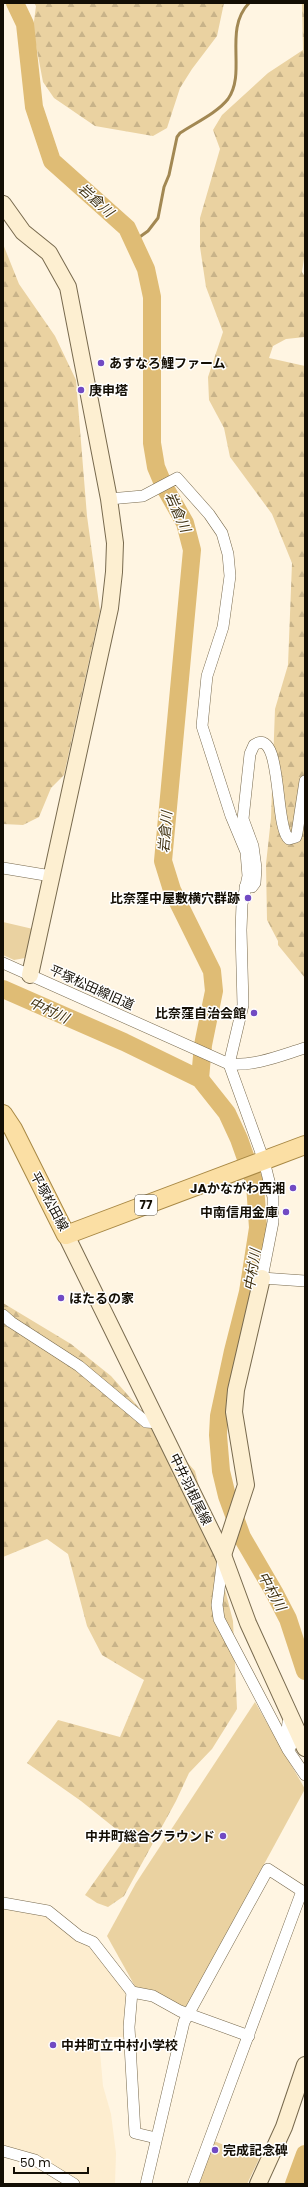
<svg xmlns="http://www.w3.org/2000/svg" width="308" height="2187" font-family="Poppins,'Noto Sans JP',sans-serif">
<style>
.built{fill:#fdedcf}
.forest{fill:url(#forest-firs)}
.park{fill:#ead2a1}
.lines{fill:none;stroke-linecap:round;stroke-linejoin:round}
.stream{stroke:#a28853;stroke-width:3}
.river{stroke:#dfbc75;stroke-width:18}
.street-casing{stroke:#786a4e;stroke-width:12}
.secondary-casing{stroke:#786a4e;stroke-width:18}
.primary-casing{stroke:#a88844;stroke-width:20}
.street{stroke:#fff;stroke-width:11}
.secondary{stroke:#fdefd1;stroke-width:16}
.primary{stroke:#fbdfa4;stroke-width:18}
.poi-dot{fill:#714ac3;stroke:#fff;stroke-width:1.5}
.labels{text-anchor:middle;stroke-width:3;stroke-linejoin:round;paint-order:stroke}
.shield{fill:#fff;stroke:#5a564f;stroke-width:1}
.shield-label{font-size:12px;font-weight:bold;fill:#130e04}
.poi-label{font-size:13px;font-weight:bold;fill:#130e04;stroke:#fff;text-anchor:start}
.street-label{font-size:13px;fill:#130e04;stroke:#fff}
.water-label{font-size:14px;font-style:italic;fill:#413313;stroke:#fff}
</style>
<defs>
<pattern id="forest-firs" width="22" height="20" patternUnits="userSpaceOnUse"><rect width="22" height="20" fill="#ead2a1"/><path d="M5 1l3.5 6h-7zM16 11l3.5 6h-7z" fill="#c8b389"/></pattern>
</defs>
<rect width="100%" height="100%" fill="#fff5e2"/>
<polygon class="built" points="3,1905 47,1915 85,1940 124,1990 128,2001 126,2037 106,2037 100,2052 103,2086 111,2114 116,2153 115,2184 79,2184 3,2147"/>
<g class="forest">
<polygon points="34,3 224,3 217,36 192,69 180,88 167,128 153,136 95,126 54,98 43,82 33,29 36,6"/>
<polygon points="302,3 305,3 305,252 302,272 305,277 305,337 286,339 273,346 269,358 305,366 305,978 278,945 278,941 267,920 266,864 271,818 275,709 288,665 292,563 272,514 230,457 224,428 209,400 208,377 223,332 206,287 200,247 200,218 220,149 213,130 222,115 268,73 303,50"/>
<polygon points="3,244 19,284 55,336 76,380 87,516 100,611 64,775 51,788 39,817 23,825 3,824"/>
<polygon points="3,1303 71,1344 111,1376 195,1471 233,1621 237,1709 212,1749 189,1773 176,1801 124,1896 108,1907 97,1903 85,1895 126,1837 81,1801 27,1763 58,1720 120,1737 144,1680 102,1655 87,1626 68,1554 47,1539 3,1557"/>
</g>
<g class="park">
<polygon points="3,922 33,929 28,953 25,958 14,960 3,955"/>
<polygon points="255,1702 305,1789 187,2006 182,2007 136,1988 107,1936 136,1883"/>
<polygon points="214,2141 259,2159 247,2184 199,2183"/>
</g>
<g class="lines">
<path class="stream" d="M134,241L148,231L158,218L164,187L169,175L177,137L180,133C195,123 217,113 228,99C247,72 223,30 249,3"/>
<g class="river">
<polyline points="15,3 25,24 34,107 52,161 127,228 146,269 152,297 152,443 156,467 164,486 185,523 192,550 163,861 172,890 212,971 214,991 203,1045 200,1079"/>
<polyline points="3,989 124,1042 200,1079 227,1113 239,1139 255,1184 258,1228 248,1292 233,1351 219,1416 218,1435 221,1471 227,1496 242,1537 274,1592 288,1619 305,1671"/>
<polyline points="294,2184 305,2154"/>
</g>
<g class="street-casing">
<g id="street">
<polyline points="109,499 143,496 177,478 209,514 222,533 228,554 230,576 223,627 207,676 202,726 231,816 246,852 248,876 242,904 241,930 243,1005 229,1064 264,1161 273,1197 273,1222 262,1278 305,1281"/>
<polyline points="3,868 51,876"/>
<path d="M245,887H252L255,883L256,868L253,846L243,819L250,754L254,745C283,725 274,828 289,839L296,837L297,833L305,781"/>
<path d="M3,963L229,1064C256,1066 279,1056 305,1048"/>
<polyline points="3,1315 11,1322 79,1366 146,1422 159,1423"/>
<polyline points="223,1558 217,1605 219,1619 288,1750 305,1775"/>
<path d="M289,1749L292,1744C289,1733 284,1727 291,1717"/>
<polyline points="3,1903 48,1911 79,1936 93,1942 132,1992 153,1996 180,2011 249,2036"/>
<polyline points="132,1992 129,2027 135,2133 156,2138"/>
<polyline points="3,2151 35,2160 74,2184"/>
<polyline points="146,2184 184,2022 268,1869 305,1893"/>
<polyline points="193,2184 302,1891"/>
</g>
</g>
<g class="secondary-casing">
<g id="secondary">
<polyline points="3,204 23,232 49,253 68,287 109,499 115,543 114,572 110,608 30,975"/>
<polyline points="66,1235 223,1555 248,1623 305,1748"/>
<polyline points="223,1555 246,1485 234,1412 236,1390 262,1278"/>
<polyline points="258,2184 284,2127 305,2065"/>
</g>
</g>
<g class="primary-casing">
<polyline id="primary" points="3,1114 13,1129 66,1235 305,1145"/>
</g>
<use href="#street" class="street"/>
<use href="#secondary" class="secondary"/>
<use href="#primary" class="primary"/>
</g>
<g class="poi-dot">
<circle cx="101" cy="363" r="4"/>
<circle cx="81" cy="390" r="4"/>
<circle cx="248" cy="898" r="4"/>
<circle cx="254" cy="1013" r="4"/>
<circle cx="293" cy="1188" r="4"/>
<circle cx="286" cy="1212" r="4"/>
<circle cx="61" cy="1298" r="4"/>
<circle cx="223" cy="1836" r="4"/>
<circle cx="53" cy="2045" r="4"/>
<circle cx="215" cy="2150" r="4"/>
</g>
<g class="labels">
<rect class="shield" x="135" y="1195" width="22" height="20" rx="3"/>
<g class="shield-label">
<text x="146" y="1209">77</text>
</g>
<g class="poi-label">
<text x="109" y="368">あすなろ鯉ファーム</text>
<text x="89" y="395">庚申塔</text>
<text x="240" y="903" text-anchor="end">比奈窪中屋敷横穴群跡</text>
<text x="246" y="1018" text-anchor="end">比奈窪自治会館</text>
<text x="285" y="1193" text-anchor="end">JAかながわ西湘</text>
<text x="278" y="1217" text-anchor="end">中南信用金庫</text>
<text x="69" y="1303">ほたるの家</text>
<text x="215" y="1841" text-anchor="end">中井町総合グラウンド</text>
<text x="61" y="2050">中井町立中村小学校</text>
<text x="223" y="2155">完成記念碑</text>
</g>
<g class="street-label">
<text transform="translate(92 987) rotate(24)" y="5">平塚松田線旧道</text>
<text transform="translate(50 1201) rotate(62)" y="5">平塚松田線</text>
<text transform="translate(191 1489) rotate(64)" y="5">中井羽根尾線</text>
</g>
<g class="water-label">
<text transform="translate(96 200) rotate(42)" y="5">岩倉川</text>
<text transform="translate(178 512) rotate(66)" y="5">岩倉川</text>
<text transform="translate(165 832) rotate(-85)" y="5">岩倉川</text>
<text transform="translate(49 1010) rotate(25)" y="5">中村川</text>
<text transform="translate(252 1270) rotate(-81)" y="5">中村川</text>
<text transform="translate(272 1591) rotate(61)" y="5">中村川</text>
</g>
</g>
<rect width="308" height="2187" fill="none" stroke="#130e04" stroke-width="8"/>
<path d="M14 2167v6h74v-6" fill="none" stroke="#130e04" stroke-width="2"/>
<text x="20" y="2167" font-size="12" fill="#130e04" stroke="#ffffff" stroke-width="3" paint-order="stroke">50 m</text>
</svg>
